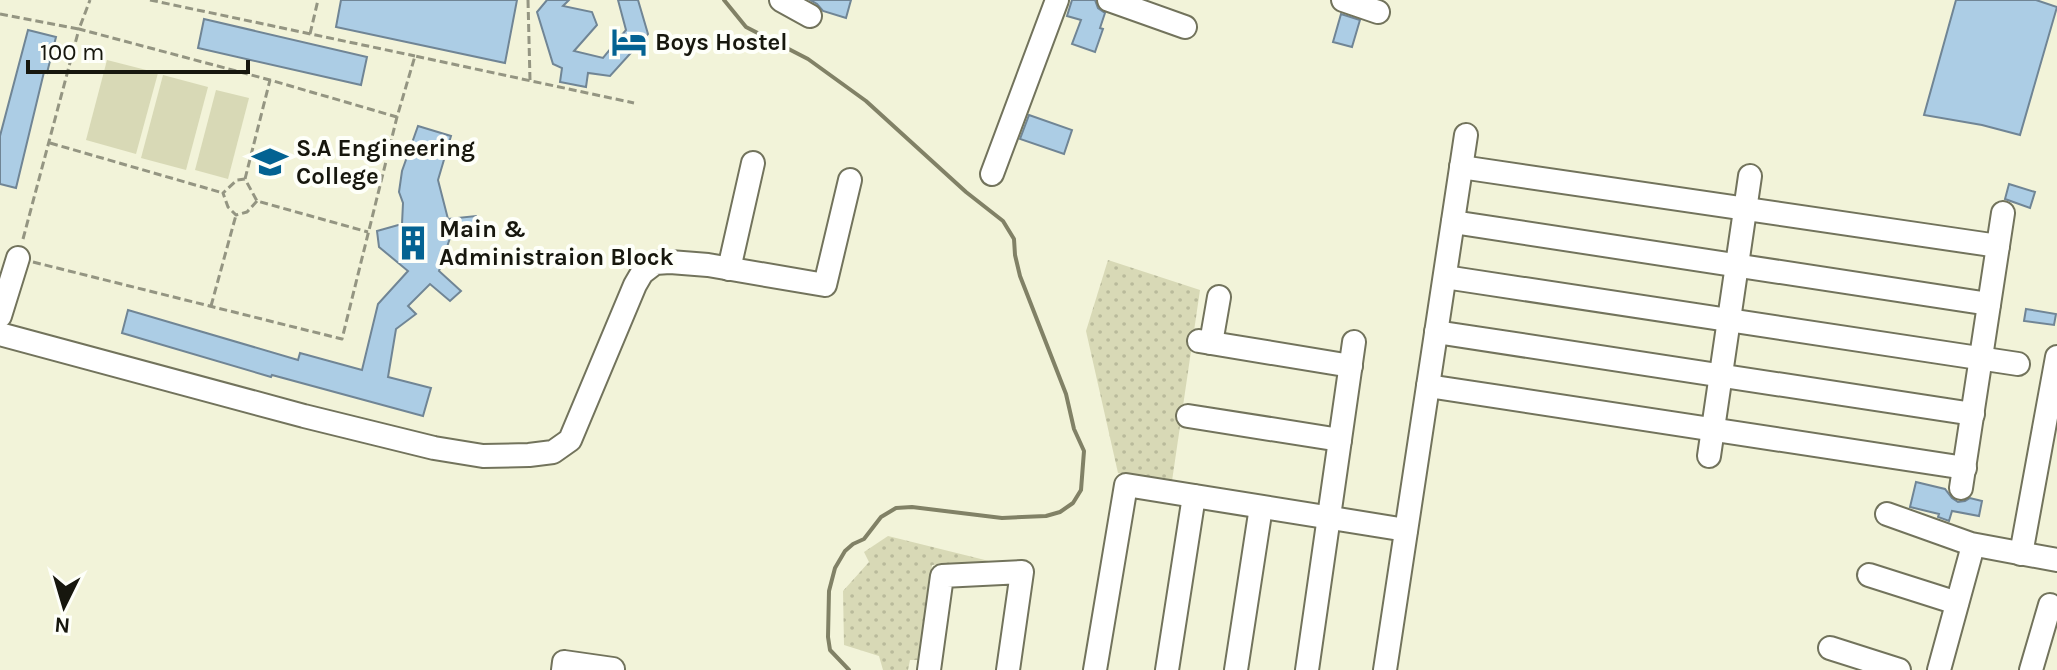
<svg xmlns="http://www.w3.org/2000/svg" width="2057" height="670" font-family="Karla,sans-serif">
<style>
.green{fill:url(#green-dots)}
.pitch{fill:#d8d9b6}
.lines{fill:none;stroke-linecap:round;stroke-linejoin:round}
.stream{stroke:#818166;stroke-width:4}
.building{fill:#accde5;stroke:#708595;stroke-width:2}
.minor-casing{stroke:#72735c;stroke-width:26}
.path{stroke:#949582;stroke-width:3;stroke-dasharray:8 4;stroke-linecap:butt}
.minor{stroke:#fff;stroke-width:22}
.labels{text-anchor:middle;stroke-width:8;stroke-linejoin:round;paint-order:stroke}
.poi-label{font-size:24px;font-weight:bold;fill:#17170e;stroke:#fefff9;text-anchor:start}
</style>
<defs>
<pattern id="green-dots" width="8" height="8" patternUnits="userSpaceOnUse" patternTransform="scale(2)"><rect width="8" height="8" fill="#d8d9b6"/><path d="M2 2h.1M6 6h.1" fill="none" stroke="#b9ba9b" stroke-width="1.8" stroke-linecap="round"/></pattern>
</defs>
<rect width="100%" height="100%" fill="#f2f3d9"/>
<g class="green">
<polygon points="1108,260 1200,290 1172,481 1118,473 1086,331"/>
<polygon points="888,536 993,562 932,565 921,655 919,660 910,660 908,670 883,670 879,656 844,645 843,591 869,562 864,552"/>
</g>
<g class="pitch">
<polygon points="107,60 158,73 136,154 86,140"/>
<polygon points="163,75 208,87 186,170 141,158"/>
<polygon points="216,90 249,98 228,179 195,170"/>
</g>
<g class="lines">
<polyline class="stream" points="724,0 746,27 808,59 866,101 966,192 1003,221 1014,239 1015,255 1020,276 1066,394 1074,429 1084,451 1081,490 1073,503 1060,512 1046,516 1002,518 912,507 896,508 881,517 864,539 853,544 845,551 835,568 829,591 828,637 830,650 849,670"/>
</g>
<g class="building">
<polygon points="341,0 517,0 505,63 336,27"/>
<polygon points="547,0 569,0 563,6 592,12 597,25 574,51 603,58 626,30 618,0 638,0 648,34 610,76 588,73 586,87 560,82 562,68 553,64 537,12"/>
<polygon points="810,0 851,0 846,18 823,11 817,4"/>
<polygon points="1072,0 1095,0 1098,8 1105,13 1100,28 1103,29 1095,52 1072,44 1081,20 1067,16"/>
<polygon points="1956,0 2036,0 2057,7 2020,135 1982,125 1924,115"/>
<polygon points="1341,14 1360,20 1352,47 1333,42"/>
<polygon points="204,19 367,57 361,85 198,48"/>
<polygon points="28,30 56,37 47,73 44,72 16,188 0,184 0,136"/>
<polygon points="1029,115 1072,130 1064,154 1020,139"/>
<polygon points="418,126 451,136 438,180 448,219 476,216 480,229 451,235 439,271 461,291 450,301 430,284 408,306 416,314 396,329 388,377 431,388 423,416 272,375 271,377 122,333 128,310 298,360 300,353 362,370 378,304 408,271 379,247 377,231 402,224 403,203 399,192 402,171"/>
<polygon points="2009,184 2035,192 2030,208 2005,199"/>
<polygon points="2026,309 2056,314 2054,325 2024,321"/>
<polygon points="1916,482 1945,489 1952,498 1958,502 1965,501 1970,498 1982,501 1979,516 1952,511 1949,521 1938,517 1939,514 1910,507"/>
</g>
<g class="lines">
<g class="minor-casing">
<g id="minor">
<polyline points="781,0 810,16"/>
<polyline points="1109,0 1185,27"/>
<polyline points="1343,0 1378,12"/>
<polyline points="1461,167 1998,246"/>
<polyline points="992,174 1057,0"/>
<polyline points="1453,222 1989,304"/>
<polyline points="729,269 753,163"/>
<polyline points="1445,277 2018,364"/>
<polyline points="0,316 18,258"/>
<polyline points="1436,332 1973,414"/>
<polyline points="0,334 304,416 434,448 483,456 529,455 553,452 570,440 635,285 642,273 655,263 670,262 708,265 825,285 850,180"/>
<polyline points="1199,341 1351,366"/>
<polyline points="1211,343 1219,297"/>
<polyline points="1428,386 1965,468"/>
<polyline points="1188,416 1340,440"/>
<polyline points="1709,456 1750,176"/>
<polyline points="1961,488 2003,213"/>
<polyline points="1887,514 1971,544 2057,560"/>
<polyline points="2021,554 2057,357"/>
<polyline points="1869,575 1957,603"/>
<polyline points="1830,648 1899,670"/>
<polyline points="563,670 564,662 613,669"/>
<polyline points="929,670 942,576 1022,572 1008,670"/>
<polyline points="1095,670 1126,485 1406,530"/>
<polyline points="1167,670 1194,496"/>
<polyline points="1236,670 1261,507"/>
<polyline points="1307,670 1354,342"/>
<polyline points="1385,670 1466,135"/>
<polyline points="1939,670 1971,553"/>
<polyline points="2031,670 2050,605"/>
</g>
</g>
<g class="path">
<polyline points="150,0 415,56"/>
<polyline points="528,0 530,80"/>
<polyline points="0,14 79,29 90,0"/>
<polyline points="310,34 318,0"/>
<polyline points="50,143 223,193"/>
<polyline points="245,179 270,80"/>
<polyline points="257,201 247,212 236,215 228,207 223,193 237,180 245,179 257,201 368,232"/>
<polyline points="23,239 79,29 270,80 397,117"/>
<polyline points="33,262 342,339 397,117 415,56 634,103"/>
<polyline points="211,306 236,215"/>
</g>
<use href="#minor" class="minor"/>
</g>
<defs>
<g id="hotel-bare" transform="scale(2.76)"><path d="M-6-4.5h1.5V1H6V5H4.5V3h-9V5H-6ZM-4 0a1.8 1.8 0 1 1 3.6 0ZM.5 0V-2.5h3Q6-2.5 6 0Z" fill="#036292" stroke="#fefff9" stroke-width="2.5" paint-order="stroke"/></g>
<g id="university-bare" transform="scale(2.76)"><path d="M0-5L7-2L0 1L-7-2ZM-4 1L0 2.5L4 1V4Q0 6-4 4Z" fill="#036292" stroke="#fefff9" stroke-width="2.5" paint-order="stroke"/></g>
<g id="building-bare" transform="scale(2.76)"><path d="M-4-6H4V6H1V3H-1V6H-4ZM-2.5-4.3h1.7v1.8h-1.7ZM.8-4.3h1.7v1.8H.8ZM-2.5-1h1.7V.8h-1.7ZM.8-1h1.7V.8H.8Z" fill="#036292" stroke="#fefff9" stroke-width="2.5" paint-order="stroke"/></g>
</defs>
<g fill-rule="evenodd">
<use href="#hotel-bare" x="629" y="42"/>
<use href="#university-bare" x="270" y="162"/>
<use href="#building-bare" x="413" y="243"/>
</g>
<g class="labels">
<g class="poi-label">
<text x="655" y="50">Boys Hostel</text>
<text x="296" y="156">S.A Engineering<tspan x="296" dy="28">College</tspan></text>
<text x="439" y="237">Main &amp;<tspan x="439" dy="28">Administraion Block</tspan></text>
</g>
</g>
<g transform="translate(64 606) rotate(185)" stroke="#fefff9" stroke-width="6" paint-order="stroke">
<path d="M0-6L14 30L0 20L-14 30Z" fill="#17170e"/>
<text y="-12" font-size="22" font-weight="bold" text-anchor="middle" fill="#17170e">N</text>
</g>
<path d="M28 60v12h220v-12" fill="none" stroke="#17170e" stroke-width="4"/>
<text x="40" y="60" font-size="24" fill="#17170e" stroke="#fefff9" stroke-width="6" paint-order="stroke">100 m</text>
</svg>
